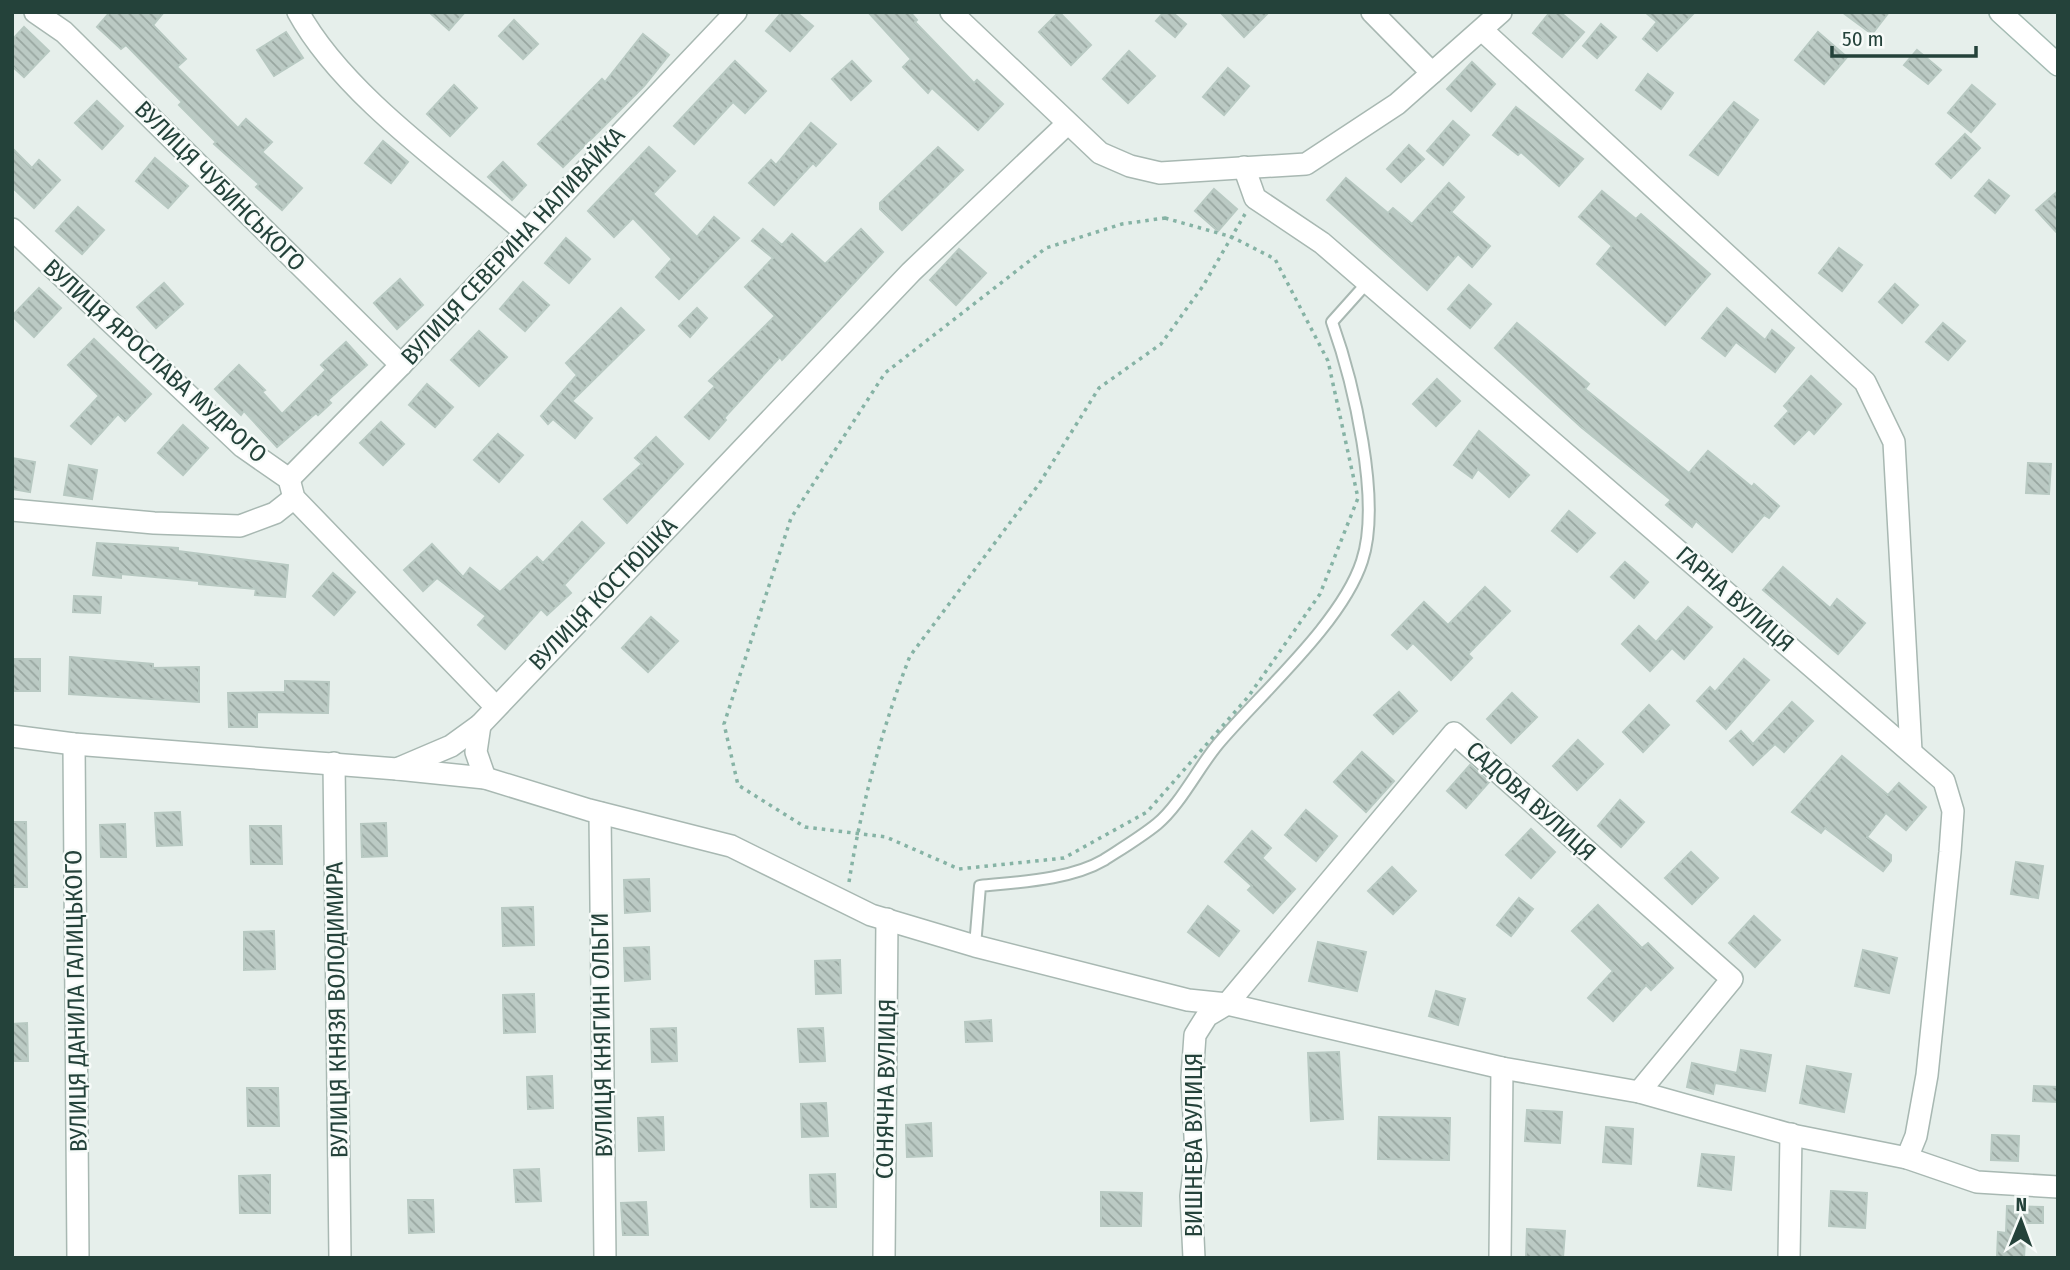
<svg xmlns="http://www.w3.org/2000/svg" width="2070" height="1270" font-family="'Fira Sans Condensed',sans-serif">
<style>
.building{fill:url(#building-back-hatch);stroke:#b8c9c2;stroke-width:2}
.lines{fill:none;stroke-linecap:round;stroke-linejoin:round}
.service-casing{stroke:#a8b8b2;stroke-width:14}
.minor-casing{stroke:#a8b8b2;stroke-width:24}
.secondary-casing{stroke:#a4bbb3;stroke-width:24}
.path{stroke:#86b3a5;stroke-width:3.5;stroke-dasharray:3.5 5;stroke-linecap:butt}
.service{stroke:#fff;stroke-width:10}
.minor{stroke:#fff;stroke-width:21}
.secondary{stroke:#fff;stroke-width:21}
.labels{text-anchor:middle;stroke-width:5;stroke-linejoin:round;paint-order:stroke}
.street-label{font-size:24px;fill:#24423a;stroke:#f7fbf9}
</style>
<defs>
<pattern id="building-back-hatch" width="6" height="6" patternUnits="userSpaceOnUse" patternTransform="scale(1.75)"><rect width="6" height="6" fill="#bbcac4"/><path d="M-1 5l2 2M0 0l6 6M5-1l2 2" fill="none" stroke="#98a6a0"/></pattern>
</defs>
<rect width="100%" height="100%" fill="#e6efeb"/>
<g class="building">
<polygon points="110,12 164,12 153,25 186,59 177,67 238,128 246,119 272,142 262,152 302,188 282,210 256,187 259,184 214,144 216,142 179,105 182,102 126,45 121,49 97,27"/>
<polygon points="429,12 465,12 449,30"/>
<polygon points="782,12 796,12 813,26 790,51 766,31"/>
<polygon points="868,12 910,12 917,20 915,22 974,83 977,80 1003,104 978,130 932,88 928,93 903,67 911,59"/>
<polygon points="1059,12 1091,45 1071,65 1039,32"/>
<polygon points="1164,12 1172,12 1186,24 1175,37 1156,21"/>
<polygon points="1220,12 1269,12 1244,37"/>
<polygon points="1550,12 1560,12 1584,32 1562,57 1533,33"/>
<polygon points="1645,12 1695,12 1657,51 1643,39 1657,22"/>
<polygon points="1842,12 1889,12 1872,34"/>
<polygon points="514,20 538,44 523,59 499,36"/>
<polygon points="1601,24 1616,37 1597,58 1583,46"/>
<polygon points="24,27 49,51 24,77 12,66 12,40"/>
<polygon points="286,32 303,58 274,76 257,50"/>
<polygon points="1818,32 1847,57 1824,84 1795,60"/>
<polygon points="643,34 669,55 644,86 563,167 538,144 602,79 605,82"/>
<polygon points="1917,50 1941,70 1928,84 1904,65"/>
<polygon points="1129,51 1155,76 1128,103 1103,79"/>
<polygon points="735,61 766,91 745,113 733,102 694,144 674,126"/>
<polygon points="852,61 871,81 851,100 832,79"/>
<polygon points="1472,62 1495,84 1471,111 1447,89"/>
<polygon points="1228,68 1249,86 1224,115 1203,97"/>
<polygon points="1648,74 1673,93 1661,109 1636,90"/>
<polygon points="454,85 477,108 450,136 427,114"/>
<polygon points="1972,85 1995,104 1971,132 1948,113"/>
<polygon points="97,101 123,126 102,149 75,123"/>
<polygon points="1734,102 1758,120 1718,175 1690,155"/>
<polygon points="1516,107 1583,159 1559,186 1521,152 1518,155 1493,135"/>
<polygon points="1453,121 1469,135 1443,165 1427,151"/>
<polygon points="811,123 836,144 816,166 813,163 774,205 749,183 771,160 776,165"/>
<polygon points="1965,134 1980,148 1951,178 1936,164"/>
<polygon points="383,141 408,162 391,183 365,163"/>
<polygon points="1409,145 1424,159 1401,182 1387,169"/>
<polygon points="649,147 675,171 653,194 697,237 714,217 739,238 679,299 656,277 672,259 633,218 614,237 588,211"/>
<polygon points="938,147 963,170 902,230 880,209 880,203"/>
<polygon points="12,148 32,168 39,160 60,180 34,208 12,187"/>
<polygon points="155,158 188,186 168,208 136,181"/>
<polygon points="503,162 526,185 512,200 488,177"/>
<polygon points="1346,178 1388,213 1393,208 1412,224 1449,183 1464,197 1451,212 1490,246 1472,267 1458,254 1427,290 1327,200"/>
<polygon points="1989,180 2009,196 1995,213 1975,196"/>
<polygon points="1214,189 1237,209 1218,231 1195,211"/>
<polygon points="1602,191 1636,219 1641,214 1710,274 1665,325 1597,264 1612,246 1579,217"/>
<polygon points="2058,191 2058,234 2036,210"/>
<polygon points="78,207 104,230 82,254 56,231"/>
<polygon points="763,229 782,245 792,234 825,264 861,229 883,252 782,360 780,357 724,418 726,420 709,439 685,417 715,386 709,381 775,316 745,287 773,258 752,241"/>
<polygon points="566,238 590,259 569,283 545,263"/>
<polygon points="1839,248 1862,265 1842,291 1819,273"/>
<polygon points="959,249 986,273 956,305 930,280"/>
<polygon points="400,279 423,305 397,329 374,303"/>
<polygon points="523,282 549,305 525,331 500,309"/>
<polygon points="164,283 183,304 156,328 137,307"/>
<polygon points="1895,284 1918,305 1902,323 1879,302"/>
<polygon points="1469,285 1491,304 1470,328 1448,309"/>
<polygon points="39,288 61,308 34,337 12,316"/>
<polygon points="621,308 644,330 572,401 592,418 575,438 553,419 548,424 541,416 577,375 566,363"/>
<polygon points="697,308 707,318 690,337 679,326"/>
<polygon points="1727,308 1765,340 1772,330 1794,348 1775,372 1736,342 1725,356 1702,338"/>
<polygon points="1517,323 1589,384 1585,389 1689,473 1708,451 1752,487 1754,484 1779,506 1769,518 1764,515 1732,552 1696,521 1692,527 1666,505 1671,500 1581,427 1495,348"/>
<polygon points="1943,323 1965,341 1948,360 1926,342"/>
<polygon points="479,331 507,357 479,386 451,360"/>
<polygon points="94,339 151,394 125,421 118,414 91,444 71,426 99,396 68,365"/>
<polygon points="346,342 367,365 328,400 331,403 318,415 316,413 277,447 244,411 241,415 215,389 239,365 265,390 262,392 282,414 326,370 321,365"/>
<polygon points="1811,376 1841,404 1814,434 1809,429 1794,444 1775,426 1789,411 1784,406"/>
<polygon points="1437,379 1460,401 1436,426 1413,404"/>
<polygon points="427,384 453,407 435,427 409,405"/>
<polygon points="381,422 404,444 383,465 360,443"/>
<polygon points="183,425 208,448 183,475 158,453"/>
<polygon points="1479,431 1529,475 1509,497 1478,469 1472,478 1454,465"/>
<polygon points="498,434 523,455 499,482 474,460"/>
<polygon points="656,437 683,464 627,523 604,499 642,464 635,458"/>
<polygon points="12,458 35,462 30,492 12,489"/>
<polygon points="2028,463 2051,464 2049,494 2026,493"/>
<polygon points="69,465 97,470 92,499 64,495"/>
<polygon points="1569,511 1595,533 1577,552 1552,531"/>
<polygon points="582,522 604,543 564,585 571,593 547,615 541,609 505,649 478,625 486,616 437,578 423,591 404,570 432,544 463,577 470,568 500,592 537,557 543,563"/>
<polygon points="97,543 178,548 178,551 288,565 285,597 255,595 256,589 199,584 199,581 121,574 121,578 93,575"/>
<polygon points="1625,562 1648,582 1634,598 1611,577"/>
<polygon points="1783,567 1830,608 1837,599 1865,623 1838,654 1763,590"/>
<polygon points="333,573 355,592 334,615 313,596"/>
<polygon points="1485,587 1510,611 1468,654 1472,658 1451,680 1413,643 1407,649 1392,635 1424,602 1448,625"/>
<polygon points="74,596 101,597 100,613 73,612"/>
<polygon points="1688,607 1712,627 1684,659 1672,648 1650,671 1622,644 1639,626 1656,642"/>
<polygon points="651,617 678,641 648,672 622,648"/>
<polygon points="70,657 153,664 153,668 199,667 199,702 69,694"/>
<rect x="12" y="659" width="28" height="32"/>
<polygon points="1744,659 1769,680 1726,729 1697,701 1710,687 1715,692"/>
<polygon points="285,681 329,682 328,713 257,712 257,727 229,727 228,693 285,692"/>
<polygon points="1399,692 1417,711 1393,734 1374,715"/>
<polygon points="1512,693 1537,717 1511,743 1487,719"/>
<polygon points="1792,702 1813,721 1784,752 1775,744 1753,765 1730,741 1741,731 1753,744"/>
<polygon points="1649,705 1669,725 1643,752 1623,732"/>
<polygon points="1578,740 1603,764 1577,790 1553,766"/>
<polygon points="1362,752 1394,781 1366,812 1334,782"/>
<polygon points="1842,756 1888,795 1899,783 1926,807 1906,830 1886,813 1867,837 1891,855 1891,861 1883,871 1825,828 1821,833 1792,812"/>
<polygon points="1470,765 1489,782 1466,808 1447,791"/>
<polygon points="1620,800 1644,822 1621,847 1598,826"/>
<polygon points="1306,810 1337,836 1316,861 1285,835"/>
<polygon points="180,812 182,845 157,846 155,813"/>
<polygon points="12,822 26,822 27,887 12,887"/>
<polygon points="386,823 387,856 362,857 361,824"/>
<polygon points="125,824 126,857 101,857 100,825"/>
<polygon points="250,826 281,826 282,864 251,864"/>
<polygon points="1531,829 1555,852 1531,878 1506,855"/>
<polygon points="1252,831 1271,848 1262,858 1295,889 1273,913 1248,890 1252,886 1225,862"/>
<polygon points="1691,852 1718,878 1692,904 1665,878"/>
<polygon points="2016,862 2043,866 2038,898 2011,894"/>
<polygon points="1392,867 1416,891 1393,914 1368,891"/>
<polygon points="649,879 650,911 625,913 624,880"/>
<polygon points="1519,898 1533,909 1511,936 1497,925"/>
<polygon points="1598,905 1642,948 1648,943 1673,968 1651,990 1646,985 1613,1021 1588,998 1613,971 1572,931"/>
<polygon points="1208,906 1239,931 1219,956 1188,932"/>
<polygon points="533,907 534,945 503,946 502,908"/>
<polygon points="1754,916 1780,940 1755,967 1729,943"/>
<polygon points="274,931 275,969 244,970 244,932"/>
<polygon points="1318,942 1366,952 1357,991 1309,981"/>
<polygon points="649,947 650,979 625,981 624,948"/>
<polygon points="1863,950 1897,958 1889,993 1855,986"/>
<polygon points="840,960 841,993 816,994 815,961"/>
<polygon points="1436,991 1465,999 1458,1025 1429,1016"/>
<polygon points="534,994 535,1032 504,1033 503,995"/>
<polygon points="991,1020 992,1041 966,1042 965,1022"/>
<polygon points="27,1023 28,1061 12,1061 12,1024"/>
<polygon points="676,1028 677,1061 652,1062 651,1029"/>
<polygon points="823,1028 825,1061 800,1062 798,1029"/>
<polygon points="1741,1050 1771,1055 1765,1091 1715,1083 1713,1094 1687,1087 1692,1063 1737,1073"/>
<polygon points="1339,1052 1343,1119 1311,1121 1308,1053"/>
<polygon points="1807,1066 1851,1074 1844,1112 1800,1103"/>
<polygon points="552,1076 553,1108 528,1109 527,1077"/>
<polygon points="2034,1086 2058,1087 2058,1102 2033,1101"/>
<polygon points="247,1088 278,1088 279,1126 248,1126"/>
<polygon points="826,1103 828,1136 802,1137 801,1104"/>
<polygon points="1527,1110 1562,1112 1560,1143 1525,1141"/>
<polygon points="663,1117 664,1150 639,1151 638,1118"/>
<polygon points="1379,1117 1450,1118 1449,1160 1378,1159"/>
<polygon points="931,1123 932,1156 907,1157 906,1125"/>
<polygon points="1606,1127 1633,1129 1631,1164 1603,1162"/>
<polygon points="1992,1135 2019,1136 2018,1161 1991,1160"/>
<polygon points="1702,1154 1734,1157 1731,1190 1698,1186"/>
<polygon points="539,1169 541,1201 516,1202 514,1170"/>
<polygon points="835,1174 836,1207 811,1207 810,1175"/>
<polygon points="270,1175 270,1213 240,1213 239,1176"/>
<polygon points="1831,1191 1867,1193 1865,1228 1829,1226"/>
<polygon points="1101,1192 1142,1193 1141,1226 1101,1226"/>
<polygon points="408,1200 433,1200 434,1232 409,1233"/>
<polygon points="646,1202 648,1235 623,1235 621,1203"/>
<polygon points="2007,1206 2043,1207 2043,1223 2026,1223 2024,1258 1997,1258 1998,1232 2006,1233"/>
<polygon points="1527,1229 1565,1231 1563,1258 1526,1258"/>
</g>
<g class="lines">
<g class="service-casing">
<path id="service" d="M975,946L980,886C1018,882 1070,880 1104,860C1121,849 1141,837 1157,824C1180,805 1198,768 1218,744C1260,694 1342,623 1362,561C1382,501 1353,381 1332,322L1366,284"/>
</g>
<g class="minor-casing">
<g id="minor">
<polyline points="35,12 64,32 401,365"/>
<path d="M298,12C344,96 453,170 526,233"/>
<polyline points="951,12 1100,153 1130,166 1160,173 1306,164 1397,104 1501,12"/>
<polyline points="1372,12 1432,73"/>
<polyline points="1482,30 1865,382 1894,442 1911,751"/>
<polyline points="1244,167 1255,198 1322,243 1944,781 1953,811 1950,852 1927,1075 1916,1136 1907,1158"/>
<polyline points="12,229 243,447 289,479 294,498 496,707"/>
<polyline points="289,479 401,365 736,12"/>
<polyline points="12,510 154,523 240,526 275,513 294,498"/>
<polyline points="480,725 476,752 485,778"/>
<polyline points="12,736 74,744 397,769 451,746 480,725 911,272 1067,124"/>
<polyline points="74,744 78,1258"/>
<polyline points="334,763 340,1258"/>
<polyline points="397,769 485,778 589,810 731,846 871,915 975,946 1188,1000 1227,1004 1502,1068 1639,1092 1792,1135 1907,1158 1977,1182 2058,1187"/>
<polyline points="600,813 605,1258"/>
<polyline points="884,1258 887,919"/>
<polyline points="1194,1258 1191,1196 1196,1156 1192,1078 1195,1035 1207,1016 1227,1004 1454,733 1732,979 1639,1092"/>
<polyline points="1500,1258 1502,1068"/>
<polyline points="1789,1258 1791,1134"/>
</g>
</g>
<g class="secondary-casing">
<polyline id="secondary" points="2000,12 2058,65"/>
</g>
<g class="path">
<polygon points="1165,218 1232,237 1275,259 1328,361 1358,498 1320,594 1248,697 1147,812 1064,858 959,869 886,837 805,827 738,785 724,724 791,518 885,373 1046,248 1122,224"/>
<path d="M849,882C861,806 882,728 910,656L1039,484L1099,388L1161,344L1203,286L1245,214"/>
</g>
<use href="#service" class="service"/>
<use href="#minor" class="minor"/>
<use href="#secondary" class="secondary"/>
</g>
<g class="labels">
<g class="street-label">
<text transform="translate(220 186) rotate(45)" y="8">ВУЛИЦЯ ЧУБИНСЬКОГО</text>
<text transform="translate(513 246) rotate(-47)" y="8">ВУЛИЦЯ СЕВЕРИНА НАЛИВАЙКА</text>
<text transform="translate(155 361) rotate(42)" y="8">ВУЛИЦЯ ЯРОСЛАВА МУДРОГО</text>
<text transform="translate(603 594) rotate(-46)" y="8">ВУЛИЦЯ КОСТЮШКА</text>
<text transform="translate(1735 599) rotate(41)" y="8">ГАРНА ВУЛИЦЯ</text>
<text transform="translate(1531 801) rotate(42)" y="8">САДОВА ВУЛИЦЯ</text>
<text transform="translate(76 1001) rotate(-91)" y="8">ВУЛИЦЯ ДАНИЛА ГАЛИЦЬКОГО</text>
<text transform="translate(337 1010) rotate(-91)" y="8">ВУЛИЦЯ КНЯЗЯ ВОЛОДИМИРА</text>
<text transform="translate(602 1035) rotate(-91)" y="8">ВУЛИЦЯ КНЯГИНІ ОЛЬГИ</text>
<text transform="translate(886 1089) rotate(-89)" y="8">СОНЯЧНА ВУЛИЦЯ</text>
<text transform="translate(1194 1145) rotate(-90)" y="8">ВИШНЕВА ВУЛИЦЯ</text>
</g>
</g>
<rect width="2070" height="1270" fill="none" stroke="#24423a" stroke-width="28"/>
<g transform="translate(2021 1221) rotate(1)" stroke="#f7fbf9" stroke-width="5" paint-order="stroke">
<path d="M0-5L12 26L0 18L-12 26Z" fill="#24423a"/>
<text y="-10" font-size="19" font-weight="bold" text-anchor="middle" fill="#24423a">N</text>
</g>
<path d="M1832 46v10h144v-10" fill="none" stroke="#24423a" stroke-width="3.5"/>
<text x="1842" y="46" font-size="21" fill="#24423a" stroke="#f7fbf9" stroke-width="5" paint-order="stroke">50 m</text>
</svg>
